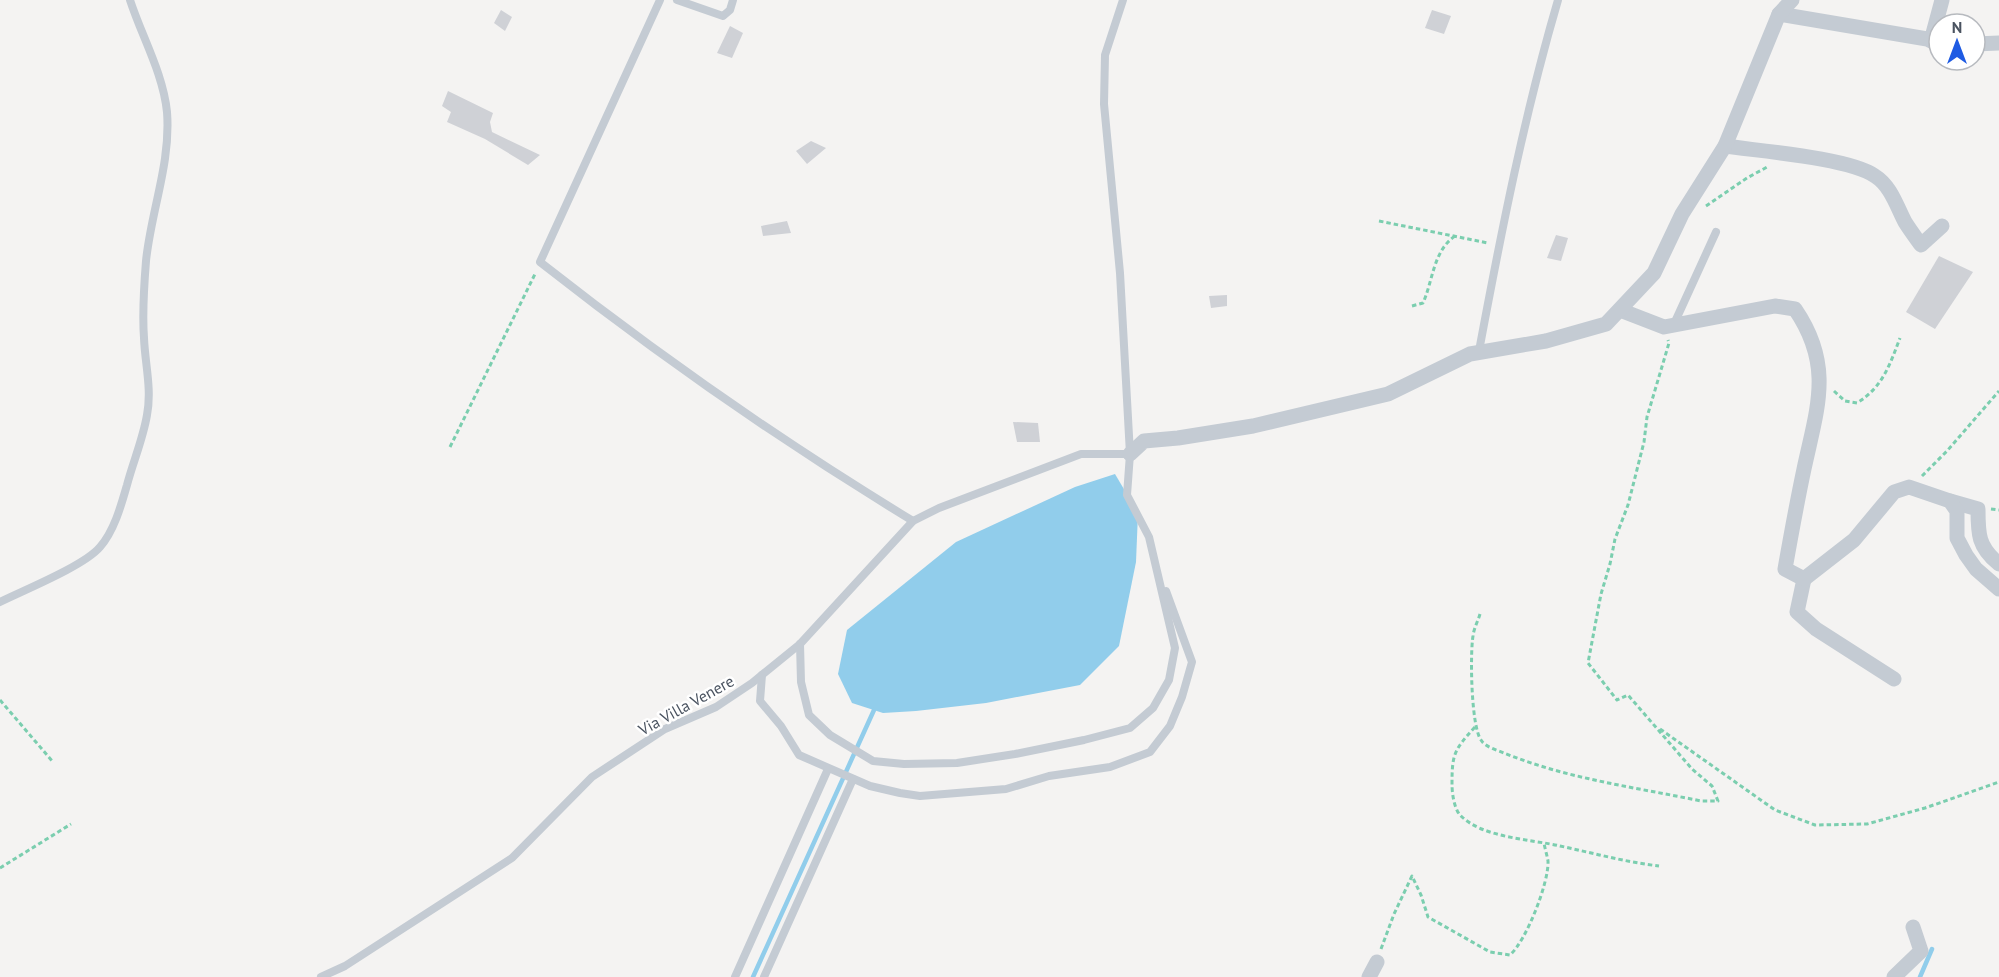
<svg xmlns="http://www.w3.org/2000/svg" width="1999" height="977" font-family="'PT Sans',sans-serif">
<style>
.water{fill:#91cdeb}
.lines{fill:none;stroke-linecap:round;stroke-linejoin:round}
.stream{stroke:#91cdeb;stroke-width:4.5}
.building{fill:#cfd1d6}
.path{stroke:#7bceaf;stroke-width:3;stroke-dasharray:4.5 3;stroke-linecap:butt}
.lane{stroke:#c4cbd3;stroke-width:8}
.street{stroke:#c4cbd3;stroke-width:15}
.labels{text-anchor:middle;stroke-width:5;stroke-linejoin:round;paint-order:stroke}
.street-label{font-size:16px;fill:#4a5360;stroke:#fff}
</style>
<rect width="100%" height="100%" fill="#f4f3f2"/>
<polygon class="water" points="1115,474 1138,513 1136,562 1119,646 1080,685 986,703 916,711 883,713 852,703 838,674 847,630 956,542 1075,487"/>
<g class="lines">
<g class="stream">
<polyline points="753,977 874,710"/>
<polyline points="1920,977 1932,949"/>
</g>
</g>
<g class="building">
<polygon points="501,10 512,17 505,31 494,23"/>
<polygon points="1432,10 1451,16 1444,34 1425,28"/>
<polygon points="730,26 743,33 732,58 717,53"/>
<polygon points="448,91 493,113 490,122 492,132 540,155 528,165 485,139 447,122 451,112 442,106"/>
<polygon points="811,141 826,148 807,164 796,151"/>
<polygon points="787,221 791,233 763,236 761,226"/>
<polygon points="1556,235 1568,238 1561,261 1547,258"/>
<polygon points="1939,256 1973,272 1935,329 1906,312"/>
<polygon points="1227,295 1227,306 1211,308 1209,296"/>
<polygon points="1013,422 1038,423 1040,442 1017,442"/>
</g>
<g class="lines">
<g class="path">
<polyline points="1706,206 1747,178 1769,166"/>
<polyline points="1379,221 1488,243"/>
<path d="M1412,306L1423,303C1433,281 1433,251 1455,236"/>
<path d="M1834,391L1845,401L1857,403C1883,387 1890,364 1900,338"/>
<polyline points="450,447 536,272"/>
<polyline points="1922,476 1947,451 1999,391"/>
<polyline points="1991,509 1999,510"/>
<path d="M1480,614C1478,621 1474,628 1473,636C1470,654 1471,726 1481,740C1485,747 1497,750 1504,753C1568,779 1634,787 1701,801H1718L1712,786L1692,769L1628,695L1617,700L1588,663L1601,594L1610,564L1615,539L1628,505L1644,442L1647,417L1669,343L1668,340"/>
<polyline points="0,700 53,762"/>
<path d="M1475,727C1454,750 1452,754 1452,784C1452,793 1454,808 1460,815C1482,838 1530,839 1560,846C1593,853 1625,862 1659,866"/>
<polyline points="1660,729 1775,810 1815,825 1867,824 1925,808 1999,782"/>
<polyline points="0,868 71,824"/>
<path d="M1381,949L1394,914L1412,876L1421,895L1428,917L1490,952L1510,955C1526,941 1549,883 1548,861C1547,855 1545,849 1544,843"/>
</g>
<g class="lane">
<path d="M660,0L540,262C657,354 786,444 913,521"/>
<polyline points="677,0 723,16 730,10 733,0"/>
<polyline points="1674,324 1716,232"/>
<path d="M1479,351C1501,233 1524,116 1558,0"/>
<path d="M0,602C24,590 84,566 100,547C114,531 121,506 127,485C133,462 143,439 147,415C152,389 145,364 144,338C142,312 144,286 146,261C151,211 171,163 167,112C163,73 142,37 130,0"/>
<polyline points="800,644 801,682 809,715 830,735 873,761 904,764 957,763 1015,754 1084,740 1130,728 1153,708 1169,680 1175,648 1149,537 1127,495 1130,454 1120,273 1104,104 1105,55 1123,0"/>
<polyline points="762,675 760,701 781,726 799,755 870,786 900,793 920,796 1006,789 1049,776 1110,767 1150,752 1170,726 1182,697 1192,662 1166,591"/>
<polyline points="321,977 345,966 512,858 592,777 665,729 716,707 752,683 800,644 913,521 939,508 1081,454 1130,454"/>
<polyline points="735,977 828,769"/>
<polyline points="764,977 853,779"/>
</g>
<g class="street">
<polyline points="1779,14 1939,41"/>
<polyline points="1931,41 1942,0"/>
<polyline points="1975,44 1999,43"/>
<path d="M1725,146C1759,151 1850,158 1875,176C1891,186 1897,207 1905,222C1910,230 1916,238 1921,245L1942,226"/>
<path d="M1620,310L1664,327L1775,306L1795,309C1834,366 1817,408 1804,469C1797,502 1791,535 1785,569L1804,579L1797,612L1816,629L1894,679"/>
<polyline points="1130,454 1144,441 1178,438 1253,426 1388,394 1470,354 1546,341 1606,324 1654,273 1682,214 1725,146 1779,14 1792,0"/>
<path d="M1950,501L1978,509C1978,534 1978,547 1999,564"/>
<polyline points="1804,579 1854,540 1894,492 1909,487 1950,501 1957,511 1957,538 1966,555 1976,569 1999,589"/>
<polyline points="1369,977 1377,962"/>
<polyline points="1894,977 1921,951 1913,927"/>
</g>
</g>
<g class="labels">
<g class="street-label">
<text transform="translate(686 705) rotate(-29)" y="6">Via Villa Venere</text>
</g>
</g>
<g transform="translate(1957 42)"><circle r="28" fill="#ffffff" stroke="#b7babf" stroke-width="1.5"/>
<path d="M0-4.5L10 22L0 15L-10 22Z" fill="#1e5be3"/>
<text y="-9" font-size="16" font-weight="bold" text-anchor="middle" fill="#4a5360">N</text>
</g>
</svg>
